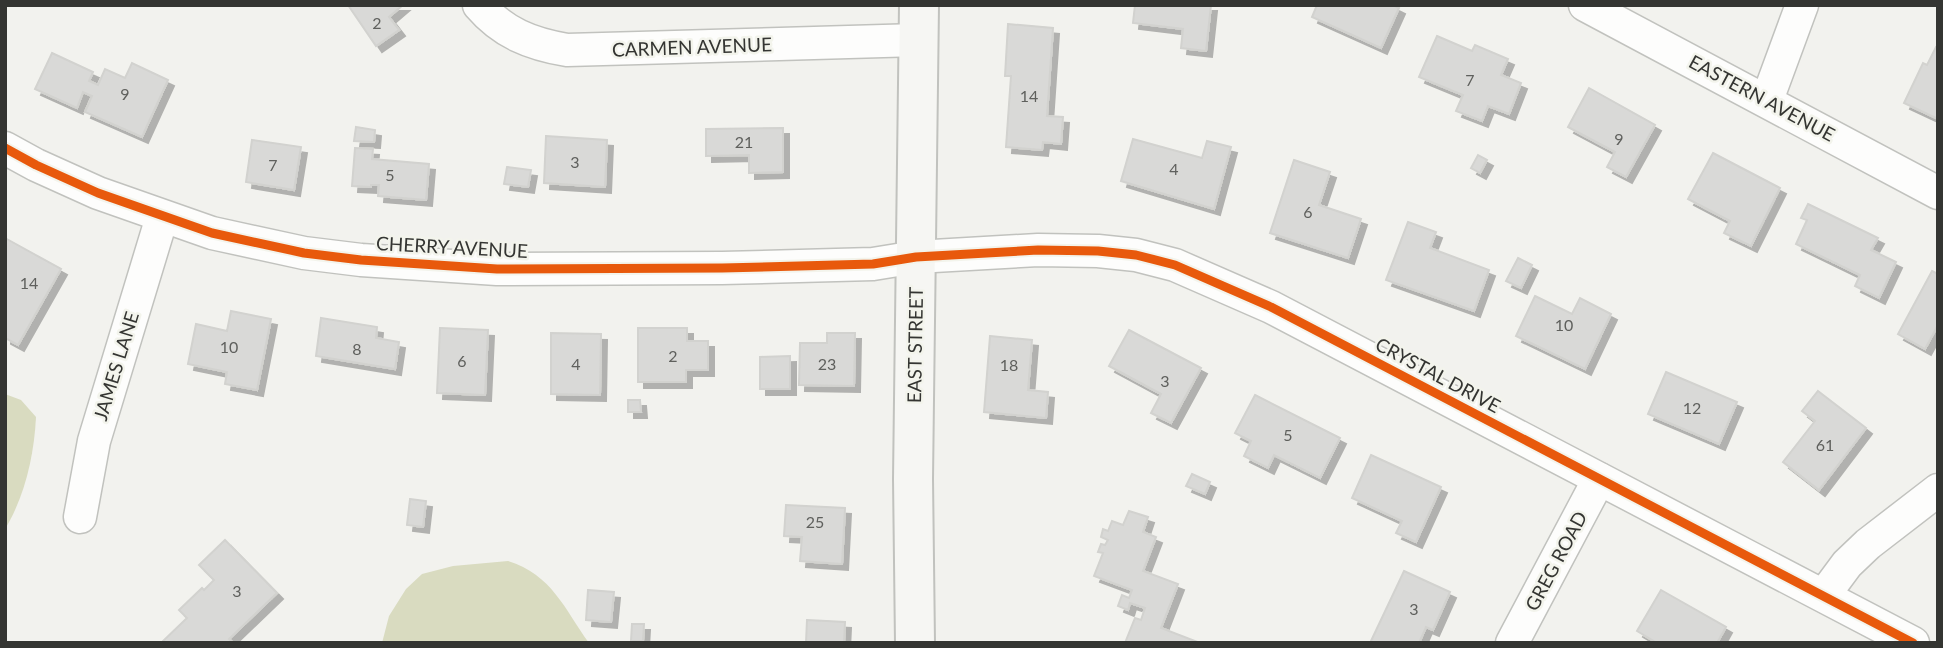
<svg xmlns="http://www.w3.org/2000/svg" width="1943" height="648" font-family="Lato,sans-serif">
<style>
.forest{fill:#d9dbc0}
.building{fill:#d9d9d7;stroke:#d2d2cf;stroke-width:2;filter:url(#shadow)}
.lines{fill:none;stroke-linecap:round;stroke-linejoin:round}
.minor-casing{stroke:#c1c2be;stroke-width:35}
.secondary-casing{stroke:#c1c2be;stroke-width:42}
.minor{stroke:#fdfdfc;stroke-width:32}
.secondary{stroke:#f6f6f3;stroke-width:38}
.cycleway-casing{stroke:#f3f4ec;stroke-width:13}
.cycleway{stroke:#e8590c;stroke-width:9}
.labels{text-anchor:middle;stroke-width:5;stroke-linejoin:round;paint-order:stroke}
.number-label{font-size:16px;fill:#5f605d}
.street-label{font-size:19px;fill:#343532;stroke:#f3f4ec}
</style>
<defs>
<filter id="shadow"><feDropShadow dx="6" dy="6" stdDeviation="0" flood-color="#0004"/></filter>
</defs>
<rect width="100%" height="100%" fill="#f2f2ee"/>
<g class="forest">
<path d="M5,394L21,400L36,417C34,456 25,496 5,529Z"/>
<path d="M508,561C552,575 564,608 589,643H382L389,616L406,589L422,574L453,566Z"/>
</g>
<g class="building">
<polygon points="348,5 403,5 389,17 399,30 376,46"/>
<polygon points="1135,5 1211,5 1206,51 1181,48 1183,29 1133,23"/>
<polygon points="1317,5 1393,5 1399,8 1381,48 1312,17"/>
<polygon points="1008,24 1053,28 1047,116 1063,117 1061,144 1043,142 1042,150 1006,147 1011,76 1005,76"/>
<polygon points="1437,36 1472,51 1475,45 1508,59 1501,75 1521,83 1509,114 1488,106 1482,121 1456,111 1463,95 1419,77"/>
<polygon points="1936,47 1938,48 1938,119 1904,103 1923,63 1927,65"/>
<polygon points="52,53 93,72 89,81 98,85 105,69 125,78 132,63 168,80 142,137 85,112 92,96 83,92 77,108 35,89"/>
<polygon points="1589,88 1655,125 1626,177 1607,167 1615,152 1568,127"/>
<polygon points="356,127 375,130 374,142 354,141"/>
<polygon points="783,128 783,172 749,173 749,155 706,156 706,129"/>
<polygon points="546,136 607,140 605,187 544,183"/>
<polygon points="1133,139 1202,158 1207,141 1231,147 1214,209 1121,181"/>
<polygon points="252,140 301,147 294,190 246,182"/>
<polygon points="355,148 373,149 372,159 429,164 426,200 378,196 379,185 371,185 371,187 352,186"/>
<polygon points="1713,153 1780,188 1751,246 1724,233 1730,221 1688,199"/>
<polygon points="1478,155 1487,160 1480,173 1471,168"/>
<polygon points="1294,160 1330,172 1319,205 1361,219 1348,258 1270,233"/>
<polygon points="507,167 531,170 528,187 504,184"/>
<polygon points="1808,204 1878,238 1871,250 1896,262 1879,298 1855,286 1860,275 1796,244 1807,220 1801,218"/>
<polygon points="1408,222 1436,232 1430,248 1489,270 1474,311 1386,280"/>
<polygon points="5,238 61,269 18,345 5,338"/>
<polygon points="1518,258 1532,265 1521,288 1506,281"/>
<polygon points="1932,271 1938,274 1938,325 1925,349 1898,334"/>
<polygon points="1535,296 1572,314 1580,298 1611,314 1585,369 1516,336"/>
<polygon points="231,311 271,319 257,390 225,384 227,372 188,364 196,324 227,331"/>
<polygon points="321,318 377,327 376,338 399,342 395,369 316,356"/>
<polygon points="440,328 488,330 485,395 437,393"/>
<polygon points="638,328 687,328 687,341 708,341 708,370 686,370 686,382 638,382"/>
<polygon points="1129,330 1201,368 1171,423 1151,413 1161,394 1109,366"/>
<polygon points="551,333 601,334 600,395 551,394"/>
<polygon points="827,333 855,333 854,386 799,385 800,343 827,343"/>
<polygon points="990,336 1032,340 1028,390 1048,392 1046,418 984,412"/>
<polygon points="790,356 790,389 760,389 760,357"/>
<polygon points="1666,372 1737,402 1719,444 1648,414"/>
<polygon points="1818,391 1866,428 1819,490 1783,462 1815,421 1802,411"/>
<polygon points="1255,395 1340,438 1320,478 1274,455 1268,468 1244,456 1251,441 1235,433"/>
<polygon points="628,400 640,400 641,412 628,412"/>
<polygon points="1371,455 1441,487 1416,542 1396,533 1402,521 1352,498"/>
<polygon points="1192,474 1210,482 1205,494 1186,486"/>
<polygon points="410,499 426,501 423,527 407,525"/>
<polygon points="786,505 845,508 842,564 800,561 802,537 784,536"/>
<polygon points="1129,511 1148,517 1143,532 1156,537 1143,571 1178,584 1161,628 1200,643 1125,643 1135,618 1141,620 1145,608 1130,603 1128,610 1118,606 1122,595 1129,598 1132,590 1094,576 1103,553 1098,552 1101,544 1105,545 1108,540 1101,537 1103,529 1108,531 1112,521 1123,525"/>
<polygon points="225,540 277,593 229,639 233,643 161,643 187,618 179,610 202,588 204,590 214,580 199,565"/>
<polygon points="1404,571 1450,592 1433,630 1426,627 1419,643 1374,643 1371,641"/>
<polygon points="588,590 614,592 611,622 586,620"/>
<polygon points="1661,590 1726,627 1717,643 1657,643 1637,631"/>
<polygon points="807,620 845,622 844,643 806,643"/>
<polygon points="632,624 644,624 643,641 631,641"/>
</g>
<g class="lines">
<g class="minor-casing">
<g id="minor">
<path d="M479,5C503,33 531,44 567,50L918,40"/>
<polyline points="1585,5 1938,193"/>
<polyline points="1767,100 1802,5"/>
<polyline points="5,148 36,165 98,193 212,233 304,253 361,260 497,269 722,268 873,264 916,257 1038,250 1098,251 1136,255 1175,265 1271,307 1913,643"/>
<polyline points="80,517 94,441 162,217"/>
<polyline points="1824,595 1847,564 1868,544 1938,490"/>
<polyline points="1512,643 1599,479"/>
</g>
</g>
<g class="secondary-casing">
<polyline id="secondary" points="915,643 913,479 919,5"/>
</g>
<use href="#minor" class="minor"/>
<use href="#secondary" class="secondary"/>
<g class="cycleway-casing">
<polyline id="cycleway" points="5,148 36,165 98,193 212,233 304,253 361,260 497,269 722,268 873,264 916,257 1038,250 1098,251 1136,255 1175,265 1271,307 1913,643"/>
</g>
<use href="#cycleway" class="cycleway"/>
</g>
<g class="labels">
<g class="number-label">
<text x="377" y="29">2</text>
<text x="1470" y="86">7</text>
<text x="125" y="100">9</text>
<text x="1029" y="102">14</text>
<text x="1619" y="145">9</text>
<text x="744" y="148">21</text>
<text x="575" y="168">3</text>
<text x="273" y="171">7</text>
<text x="1174" y="175">4</text>
<text x="390" y="181">5</text>
<text x="1308" y="218">6</text>
<text x="29" y="289">14</text>
<text x="1564" y="331">10</text>
<text x="229" y="353">10</text>
<text x="357" y="355">8</text>
<text x="673" y="362">2</text>
<text x="462" y="367">6</text>
<text x="576" y="370">4</text>
<text x="827" y="370">23</text>
<text x="1009" y="371">18</text>
<text x="1165" y="387">3</text>
<text x="1692" y="414">12</text>
<text x="1288" y="441">5</text>
<text x="1825" y="451">61</text>
<text x="815" y="528">25</text>
<text x="237" y="597">3</text>
<text x="1414" y="615">3</text>
</g>
<g class="street-label">
<text transform="translate(692 47) rotate(-2)" y="7">CARMEN AVENUE</text>
<text transform="translate(1762 98) rotate(28)" y="7">EASTERN AVENUE</text>
<text transform="translate(452 247) rotate(3)" y="7">CHERRY AVENUE</text>
<text transform="translate(915 345) rotate(-89)" y="7">EAST STREET</text>
<text transform="translate(116 366) rotate(-73)" y="7">JAMES LANE</text>
<text transform="translate(1438 375) rotate(28)" y="7">CRYSTAL DRIVE</text>
<text transform="translate(1556 561) rotate(-62)" y="7">GREG ROAD</text>
</g>
</g>
<rect width="1943" height="648" fill="none" stroke="#343532" stroke-width="14"/>
</svg>
